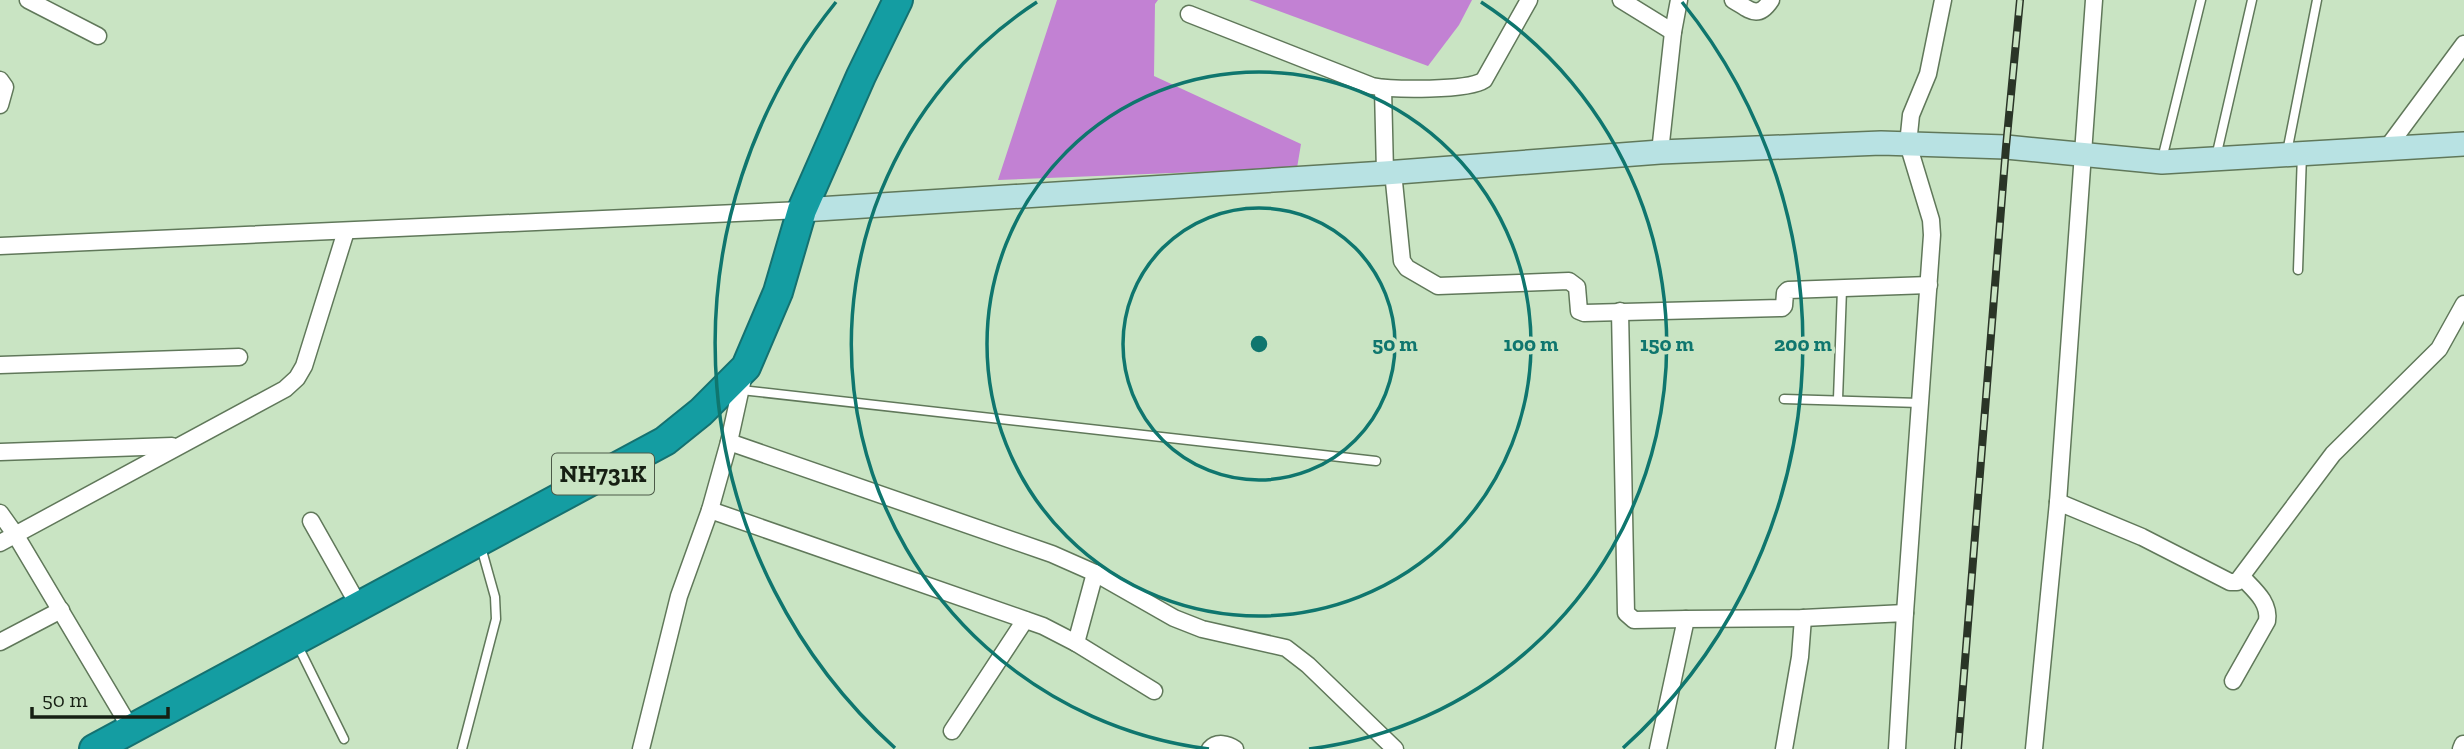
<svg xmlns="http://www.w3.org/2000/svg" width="2464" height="749" font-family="'Zilla Slab',serif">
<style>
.water{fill:#c281d3}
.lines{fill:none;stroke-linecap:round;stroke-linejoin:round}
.lane-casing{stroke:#60785a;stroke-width:11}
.street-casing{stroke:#60785a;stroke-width:19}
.secondary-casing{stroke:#60785a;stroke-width:26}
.highway-casing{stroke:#157170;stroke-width:32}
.lane{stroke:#fff;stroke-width:8}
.street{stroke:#fff;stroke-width:16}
.secondary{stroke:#b8e2e3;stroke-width:23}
.highway{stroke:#149da2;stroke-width:28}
.rail-casing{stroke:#2a3527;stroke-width:8}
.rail{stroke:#c9e4c3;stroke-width:5;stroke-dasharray:16;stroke-linecap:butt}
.ring{fill:none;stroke:#0f766e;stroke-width:3.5}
.labels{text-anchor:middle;stroke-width:7;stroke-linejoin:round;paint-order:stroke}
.shield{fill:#c9e4c3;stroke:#4c5a48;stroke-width:2}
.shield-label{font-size:24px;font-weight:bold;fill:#161f13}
.centre{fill:#0f766e;stroke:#c9e4c3;stroke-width:3.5}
.ring-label{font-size:21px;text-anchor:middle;font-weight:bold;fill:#0f766e;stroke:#c9e4c3;stroke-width:7;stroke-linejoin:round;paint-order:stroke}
</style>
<rect width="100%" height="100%" fill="#c9e4c3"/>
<g class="water">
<polygon points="1057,0 1158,0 1155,4 1154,76 1301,144 1297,168 998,180"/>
<polygon points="1249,0 1472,0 1459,25 1428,66"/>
</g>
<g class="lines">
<g class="lane-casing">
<g id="lane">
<polyline points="2287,152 2317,0"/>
<polyline points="2216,157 2252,0"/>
<polyline points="2162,159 2201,0"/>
<polyline points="2298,270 2302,154"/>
<polyline points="741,390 1376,461"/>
<polyline points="1784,399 1920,403"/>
<polyline points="1838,399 1842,289"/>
<polyline points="298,646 344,739"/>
<polyline points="462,749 496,619 495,597 481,547"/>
</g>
</g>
<g class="street-casing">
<g id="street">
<polyline points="28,0 98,36"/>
<polyline points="1621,0 1673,32"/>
<path d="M1733,0C1750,10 1758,20 1771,0"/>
<path d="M1189,14L1372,86C1393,90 1468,91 1484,80L1529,0"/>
<polyline points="0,80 5,87 0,105"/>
<polyline points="1383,88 1385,173"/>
<polyline points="2387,148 2464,44"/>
<polyline points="1660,152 1673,32 1679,0"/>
<polyline points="1393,172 1402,261 1407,268 1438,286 1569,281 1577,287 1579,311 1584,313 1782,308 1784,306 1785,293 1788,290 1929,285"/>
<polyline points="0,246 802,210"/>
<polyline points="1620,311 1626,613 1634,620 1686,619"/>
<polyline points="0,365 239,357"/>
<polyline points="729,442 1052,554 1095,573 1174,618 1202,629 1286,648 1308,665 1395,749"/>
<polyline points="0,452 172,446"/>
<polyline points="2058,502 2142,537 2230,582 2237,582 2333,454 2439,349 2464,304"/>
<polyline points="710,510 1043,626 1076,643 1154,691"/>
<polyline points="0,513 15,534 131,729"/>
<polyline points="311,521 359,606"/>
<polyline points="0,543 285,389 297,378 304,366 346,231"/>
<polyline points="1905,613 1932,235 1931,220 1908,144 1911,115 1928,74 1943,0"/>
<polyline points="0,642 61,610"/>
<polyline points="1076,643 1095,573"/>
<path d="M2233,681L2267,621C2270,602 2254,590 2242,577"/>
<polyline points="952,731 1025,620"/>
<polyline points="641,749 679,596 710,510 729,442 744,374"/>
<path d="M1210,749C1217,741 1228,744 1235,749"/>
<polyline points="1658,749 1686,619 1803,618 1905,613 1897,749"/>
<polyline points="1784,749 1800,657 1803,618"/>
<polyline points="2034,749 2058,502 2094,0"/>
<polyline points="2461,749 2463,744"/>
</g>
</g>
<g class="secondary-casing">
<polyline id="secondary" points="802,210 1385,173 1660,152 1881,143 2006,147 2162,162 2464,144"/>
</g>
<g class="highway-casing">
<polyline id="highway" points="94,749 665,441 701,412 746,367 778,292 802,210 861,76 898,0"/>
</g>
<use href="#lane" class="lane"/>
<use href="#street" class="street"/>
<use href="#secondary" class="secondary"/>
<use href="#highway" class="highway"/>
<g class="rail-casing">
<polyline id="rail" points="1958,749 2006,147 2020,0"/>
</g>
<use href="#rail" class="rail"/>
</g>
<g class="ring">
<circle cx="1259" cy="344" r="136"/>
<circle cx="1259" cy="344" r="272"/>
<path d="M1209 749A408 408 0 0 1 1037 2M1481 2A408 408 0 0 1 1309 749"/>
<path d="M895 748A544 544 0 0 1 836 2M1682 2A544 544 0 0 1 1623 748"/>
</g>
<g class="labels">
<rect class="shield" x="552" y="453.5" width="102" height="41" rx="5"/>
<g class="shield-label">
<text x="603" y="482">NH731K</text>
</g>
</g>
<circle cx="1259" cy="344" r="10" class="centre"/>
<g class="ring-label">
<text x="1395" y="351">50 m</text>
<text x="1531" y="351">100 m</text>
<text x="1667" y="351">150 m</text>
<text x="1803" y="351">200 m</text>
</g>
<path d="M32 707v10h136v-10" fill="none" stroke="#161f13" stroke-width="3.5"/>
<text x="42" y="707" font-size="21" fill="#161f13" stroke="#c9e4c3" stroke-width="5" paint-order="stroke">50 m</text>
</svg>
